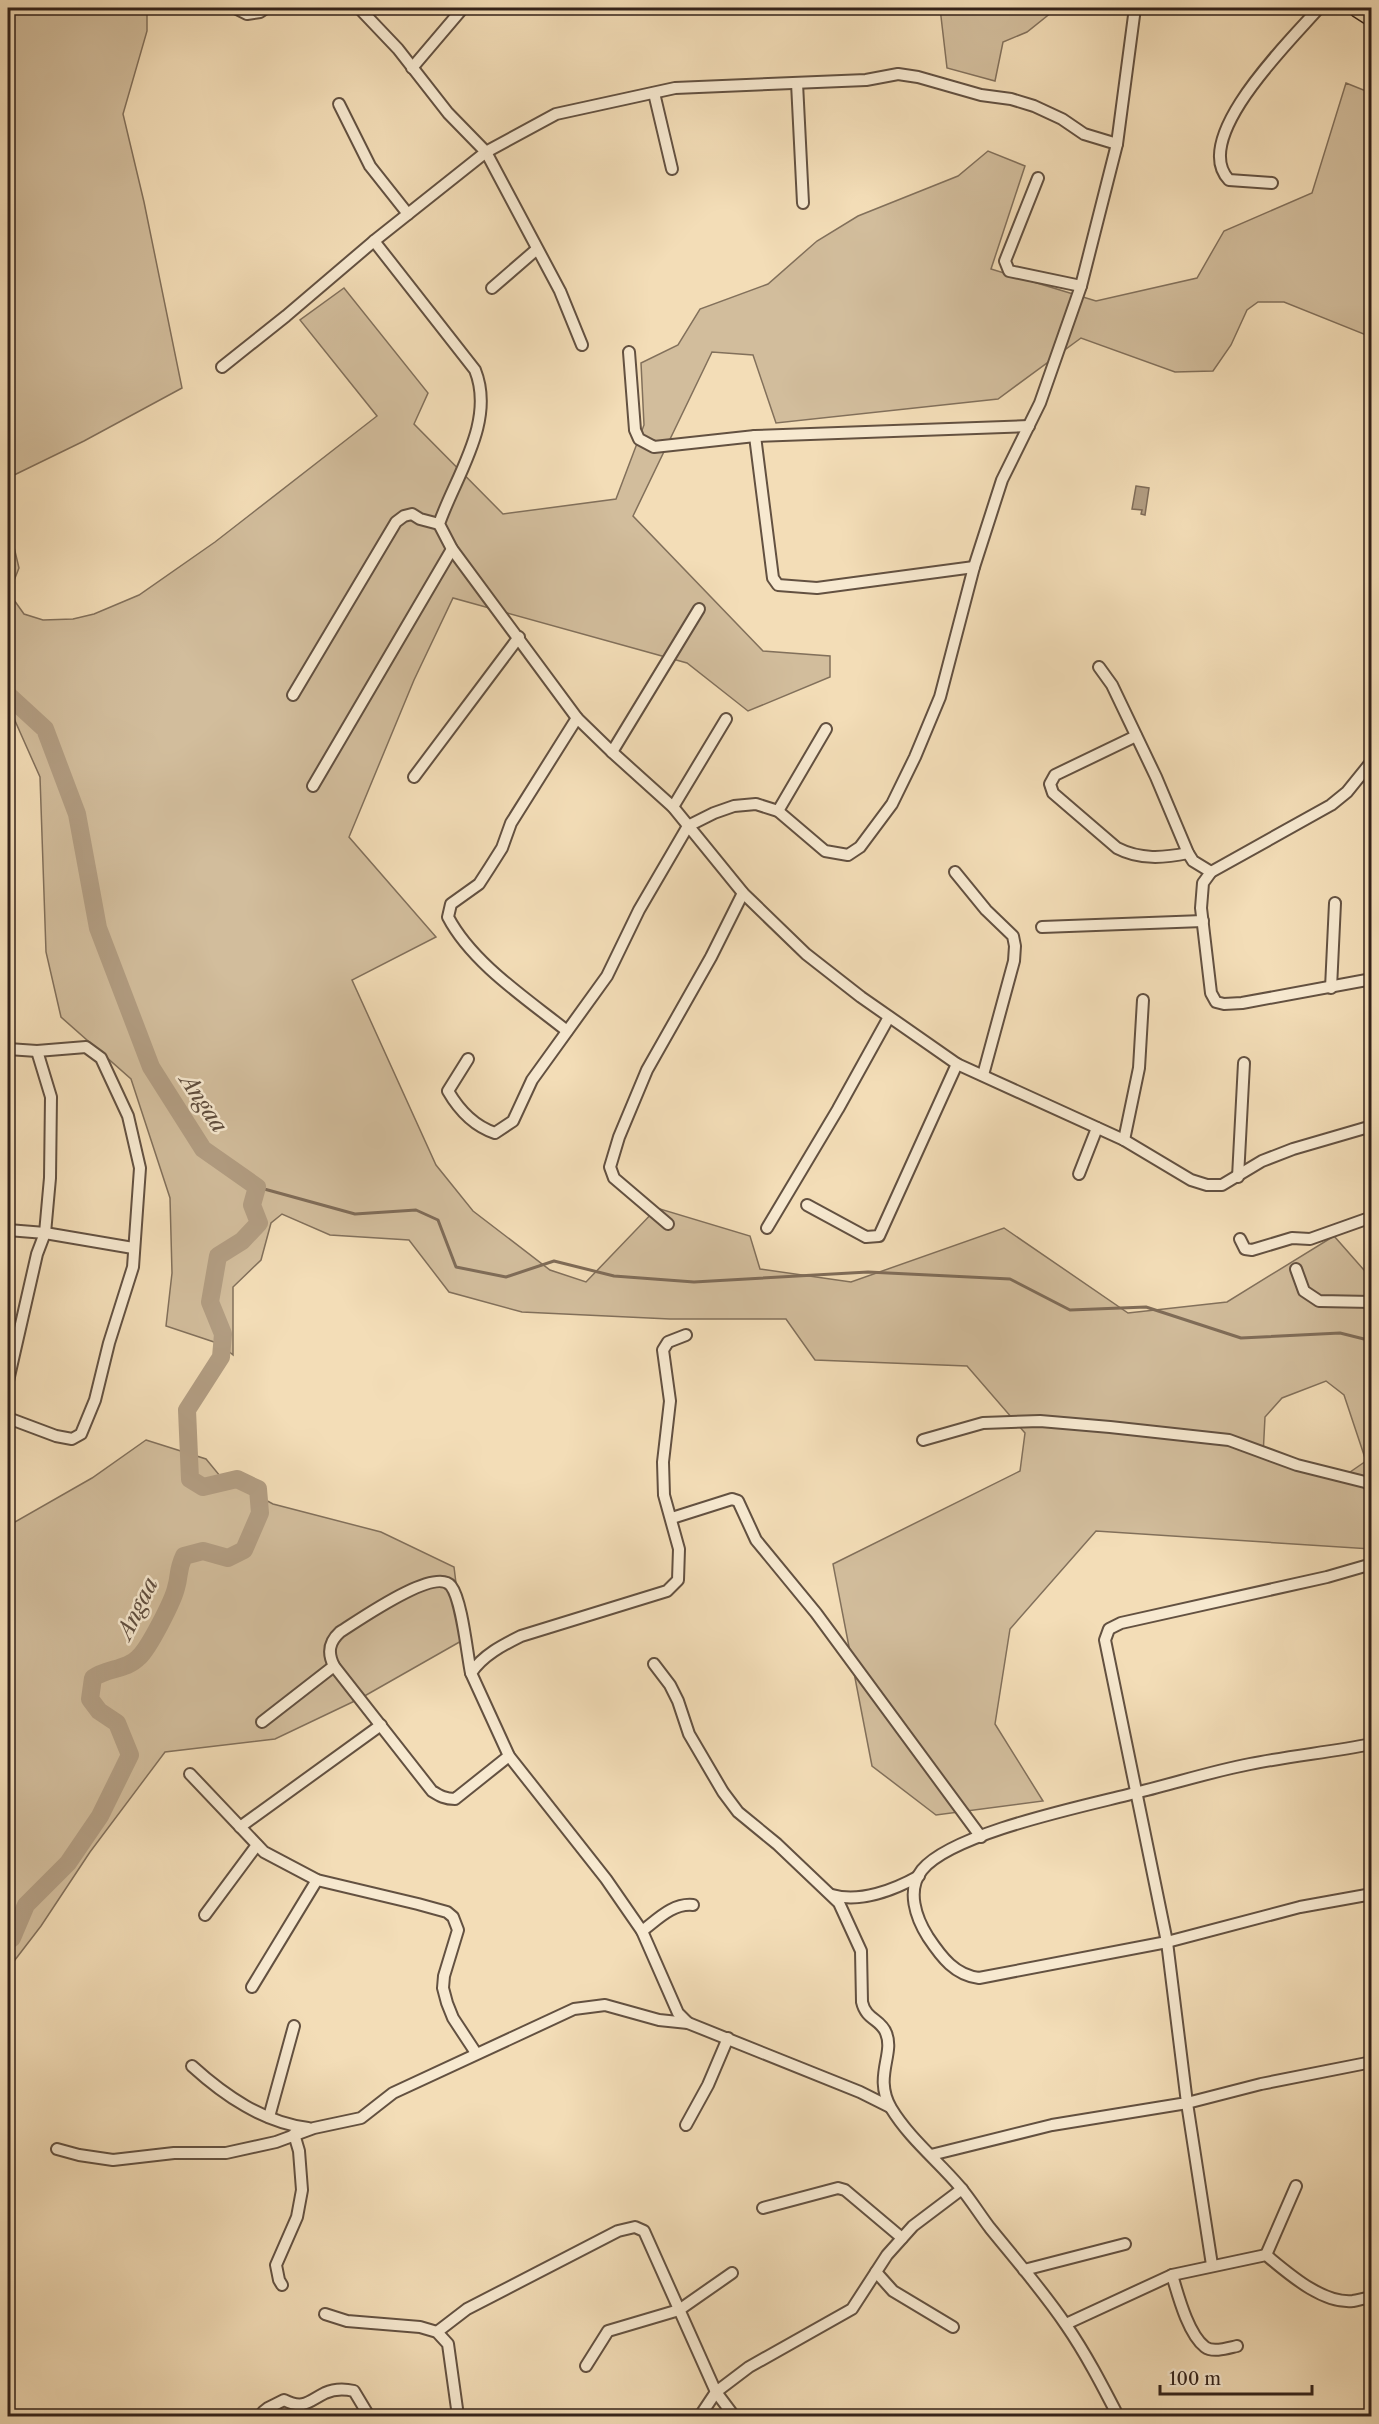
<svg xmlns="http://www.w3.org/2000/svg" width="1379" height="2424" font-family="'Libre Caslon Text',serif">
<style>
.green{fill:#d2bd9c;stroke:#82705b;stroke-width:1.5;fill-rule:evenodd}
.water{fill:#b29d82;stroke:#7f6c58;stroke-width:1.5}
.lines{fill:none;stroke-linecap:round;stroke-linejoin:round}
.stream{stroke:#7f6c58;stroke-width:3}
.river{stroke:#b29d82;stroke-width:18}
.minor-casing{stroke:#635141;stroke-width:14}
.trunk-casing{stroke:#33221a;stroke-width:21}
.minor{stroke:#f7e9d0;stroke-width:10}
.trunk{stroke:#f3ddb7;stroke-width:18}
.labels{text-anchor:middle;stroke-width:5;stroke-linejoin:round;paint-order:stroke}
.water-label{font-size:22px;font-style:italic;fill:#5f4d3e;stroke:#f7e9d0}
</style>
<rect width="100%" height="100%" fill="#f3ddb7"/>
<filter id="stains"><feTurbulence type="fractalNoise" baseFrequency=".00333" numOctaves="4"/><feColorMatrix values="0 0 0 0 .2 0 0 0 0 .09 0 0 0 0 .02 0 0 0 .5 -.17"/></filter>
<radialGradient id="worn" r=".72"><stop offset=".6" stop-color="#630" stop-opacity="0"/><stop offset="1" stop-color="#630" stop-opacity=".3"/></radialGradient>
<g class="green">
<polygon points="8,8 147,8 147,31 123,114 144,202 182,388 84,441 8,478"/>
<polygon points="940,8 1057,8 1027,32 1003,42 995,81 947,68"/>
<path d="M1346,83L1371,93V337L1284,302H1258L1247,310L1231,345L1213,371L1175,372L1081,338L998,399L776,423L753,355L712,352L633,516L763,651L830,656V677L748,711L687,663L453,598L414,680L349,837L436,937L352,980L436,1165L473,1211L550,1270L586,1282L657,1208L750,1236L760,1269L851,1282L1004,1228L1128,1313L1227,1302L1334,1236L1371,1278V1549L1096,1531L1010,1629L995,1724L1043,1801L936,1815L872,1766L833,1564L1020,1471L1025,1433L967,1366L815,1360L786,1319H670L522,1312L449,1292L409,1240L330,1235L282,1214L271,1223L261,1260L233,1287V1355L220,1344L166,1326L172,1273L170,1198L131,1079L61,1017L46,952L40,777L8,705V522L19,568L9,593L24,614L43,620L73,619L94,614L139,595L215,542L377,416L300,320L344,288L428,393L414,424L503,514L616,499L644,425L641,363L678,345L700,309L768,284L817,241L858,216L958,176L988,151L1025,166L991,269L1096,301L1197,278L1224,231L1312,193ZM1326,1381L1344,1395L1366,1461L1337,1481L1263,1456L1265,1417L1282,1398Z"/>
<polygon points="146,1440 206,1459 220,1476 273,1504 381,1532 454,1567 463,1640 361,1698 275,1739 165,1752 90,1852 41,1926 8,1969 8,1526 92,1478"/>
</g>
<polygon class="water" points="1136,486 1149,488 1145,515 1141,514 1142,510 1132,509"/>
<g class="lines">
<polyline class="stream" points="257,1187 355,1214 416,1210 438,1220 456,1267 506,1277 554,1261 614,1276 694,1282 868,1272 1010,1279 1070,1310 1146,1307 1241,1338 1340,1333 1372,1341"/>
<path class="river" d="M8,695L45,729L77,814L98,928L151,1067L203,1149L257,1187L252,1205L259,1223L242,1241L218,1256L210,1302L223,1334L221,1357L187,1410L190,1479L203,1487L237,1479L258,1489L260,1513L244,1550L228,1558L203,1551L184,1556C177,1571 180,1575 176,1588C173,1601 149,1648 139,1657C127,1670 107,1668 93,1678L90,1699L99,1711L117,1723L130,1755L100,1816L68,1863L26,1905L12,1938L8,1941"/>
<g class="minor-casing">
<g id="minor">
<polyline points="235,8 247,14 260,12 266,8"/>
<polyline points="359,8 398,49 448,113 486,152 560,291 582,345"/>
<polyline points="412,68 463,8"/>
<polyline points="797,83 803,203"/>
<polyline points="654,93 672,169"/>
<polyline points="339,104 370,166 408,214"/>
<polyline points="1038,178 1005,261 1009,271 1081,286"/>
<path d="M1272,183L1229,180C1189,138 1293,38 1319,8"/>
<path d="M374,241L475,370C496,422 455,477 439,524L452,549L577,718L612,752L673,807L743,893L806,954L861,997L957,1064L1124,1140L1191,1180L1207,1185H1222L1262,1161L1293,1149L1372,1126"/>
<polyline points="492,288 537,249"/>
<polyline points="629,352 635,430 639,439 654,447 755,436 1029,426"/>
<polyline points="222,367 286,316 374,241 486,152 556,114 675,88 866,80 898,74 918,77 981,95 1011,99 1034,106 1062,119 1084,134 1117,144"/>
<polyline points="755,436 773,578 778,585 817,588 974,567"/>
<polyline points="1099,667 1112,685 1156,777 1188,853 1193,861 1211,872"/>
<polyline points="293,695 396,522 404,516 412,514 420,519 439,524"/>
<path d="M1136,736L1055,775L1050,784L1053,793L1117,848C1140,860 1164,858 1188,853"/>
<polyline points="612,752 699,609"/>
<polyline points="1372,761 1347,792 1331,805 1211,872 1203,883 1201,908 1211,993 1216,1002 1224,1004 1242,1003 1372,979"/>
<polyline points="414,777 519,637"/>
<polyline points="313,786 452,549"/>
<polyline points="673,807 726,719"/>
<polyline points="778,811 826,729"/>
<polyline points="955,872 986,910 1013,936 1015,946 1014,961 983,1075"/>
<polyline points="1042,927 1203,921"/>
<polyline points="1331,988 1335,903"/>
<path d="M567,1031C527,999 472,963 448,917L451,904L479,884L490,867L502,848L511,823L577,718"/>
<polyline points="8,1049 37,1051 86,1047 101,1058 128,1116 140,1168 133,1267 109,1343 95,1400 81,1434 72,1439 56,1436 8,1418"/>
<path d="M468,1059L448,1091C459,1110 474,1126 495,1133L513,1121L532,1080L607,976L639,910L688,826L714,813L734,806L756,804L778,811L825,851L848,855L860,847L892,804L915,757L940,697L974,567L1002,480L1040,403L1081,286L1117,144L1135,8"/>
<polyline points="1124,1140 1139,1068 1143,1000"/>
<polyline points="1079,1174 1097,1128"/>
<polyline points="1238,1177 1244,1063"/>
<polyline points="807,1205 866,1237 879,1236 957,1064"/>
<polyline points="668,1224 614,1178 610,1167 619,1137 647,1070 711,957 743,893"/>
<polyline points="767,1228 838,1109 889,1017"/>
<polyline points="8,1230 45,1233 133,1248"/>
<polyline points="1240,1239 1245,1249 1252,1250 1292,1238 1310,1239 1372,1217"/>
<polyline points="1296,1269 1304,1291 1319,1301 1372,1302"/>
<path d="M686,1335L668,1342L663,1350L670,1401L663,1462L664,1495L679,1549L678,1580L667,1591L521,1636C503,1645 483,1655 471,1673L509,1756L606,1879L642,1931L678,2013L688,2023"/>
<polyline points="8,1381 37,1254 45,1233 50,1178 51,1097 37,1051"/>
<polyline points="923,1440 983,1423 1040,1421 1110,1427 1229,1440 1297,1465 1365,1482 1372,1486"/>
<polyline points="672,1518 732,1499 738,1501 756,1540 816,1613 981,1837"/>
<path d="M654,1664L670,1685L678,1701L689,1734L723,1792L738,1812L777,1844L839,1903L861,1951L862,2002C866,2020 881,2019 886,2033C895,2054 873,2077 891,2108C909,2138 938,2161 960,2187C971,2200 980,2215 990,2228C1016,2260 1043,2291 1066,2325C1086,2354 1102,2385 1118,2416"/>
<path d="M471,1673C467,1654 462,1600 451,1586C435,1566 358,1621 340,1632C329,1642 327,1652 334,1666L432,1791C440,1796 445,1799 455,1799L509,1756"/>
<polyline points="262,1722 334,1666"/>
<path d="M1372,1744C1331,1752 1290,1756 1250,1764C1213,1771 1176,1783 1139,1792C1090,1805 953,1832 922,1870C906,1890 916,1918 928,1937C942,1958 955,1975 979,1978L1167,1942L1300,1907L1372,1894"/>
<polyline points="190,1774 264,1852 317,1880 418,1904 447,1912 453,1917 458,1930 444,1976 443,1988 447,2003 453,2018 476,2053"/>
<polyline points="240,1827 381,1725"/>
<path d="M832,1895C860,1903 894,1890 919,1876"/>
<polyline points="205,1915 257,1845"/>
<path d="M642,1931C657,1920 672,1903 693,1905"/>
<polyline points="252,1987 317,1880"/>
<path d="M192,2066C225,2096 263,2122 308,2128"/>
<polyline points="269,2117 294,2026"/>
<polyline points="686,2125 708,2085 728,2038"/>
<polyline points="57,2149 79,2155 113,2160 174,2153 226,2153 276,2142 314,2128 361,2118 393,2093 574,2009 605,2005 659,2020 688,2023 860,2092 890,2107"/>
<polyline points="931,2155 1052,2125 1187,2103 1167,1942 1105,1640 1109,1629 1121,1623 1327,1577 1372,1564"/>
<polyline points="763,2208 838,2188 845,2190 902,2238"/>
<polyline points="1266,2255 1296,2186"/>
<polyline points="1212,2265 1187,2103 1261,2084 1372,2062"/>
<polyline points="1024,2270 1125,2244"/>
<polyline points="876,2272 893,2291 953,2327"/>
<path d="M1172,2275C1178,2295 1188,2334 1205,2347C1213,2353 1228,2348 1237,2346"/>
<polyline points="282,2285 279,2280 276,2265 297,2217 302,2190 299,2151 294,2134"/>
<polyline points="325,2314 347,2321 420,2327 437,2332 448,2344 458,2416"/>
<path d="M1066,2324L1172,2275L1266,2255C1288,2273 1322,2304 1353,2301C1359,2300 1365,2298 1372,2297"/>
<polyline points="437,2332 467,2309 618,2231 635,2227 644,2231 716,2392 734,2416"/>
<polyline points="586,2366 608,2331 679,2310 732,2273"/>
<path d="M263,2412L268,2408L284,2400C304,2410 309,2401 325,2393C334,2389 345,2389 354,2391L369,2416"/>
<polyline points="700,2416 716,2392 749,2367 852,2309 887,2255 913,2226 962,2189"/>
</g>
</g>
<g class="trunk-casing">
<polyline id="trunk" points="1358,8 1372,17"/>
</g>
<use href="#minor" class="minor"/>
<use href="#trunk" class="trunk"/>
</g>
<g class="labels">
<g class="water-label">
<text transform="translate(204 1103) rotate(56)" y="8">Angaa</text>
<text transform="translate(137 1608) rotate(-64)" y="8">Angaa</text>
</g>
</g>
<rect width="1379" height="2424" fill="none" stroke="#f3ddb7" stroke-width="30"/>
<rect x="9" y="9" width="1361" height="2406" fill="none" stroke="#33221a" stroke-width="3"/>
<rect x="15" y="15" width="1349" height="2394" fill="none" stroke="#33221a" stroke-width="1.5"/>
<path d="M1160 2385v9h152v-9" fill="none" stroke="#33221a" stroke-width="3"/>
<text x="1169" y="2385" font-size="18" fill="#33221a" stroke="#f7e9d0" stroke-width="4.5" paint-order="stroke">100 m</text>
<rect width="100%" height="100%" filter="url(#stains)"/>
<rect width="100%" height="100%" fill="url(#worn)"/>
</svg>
